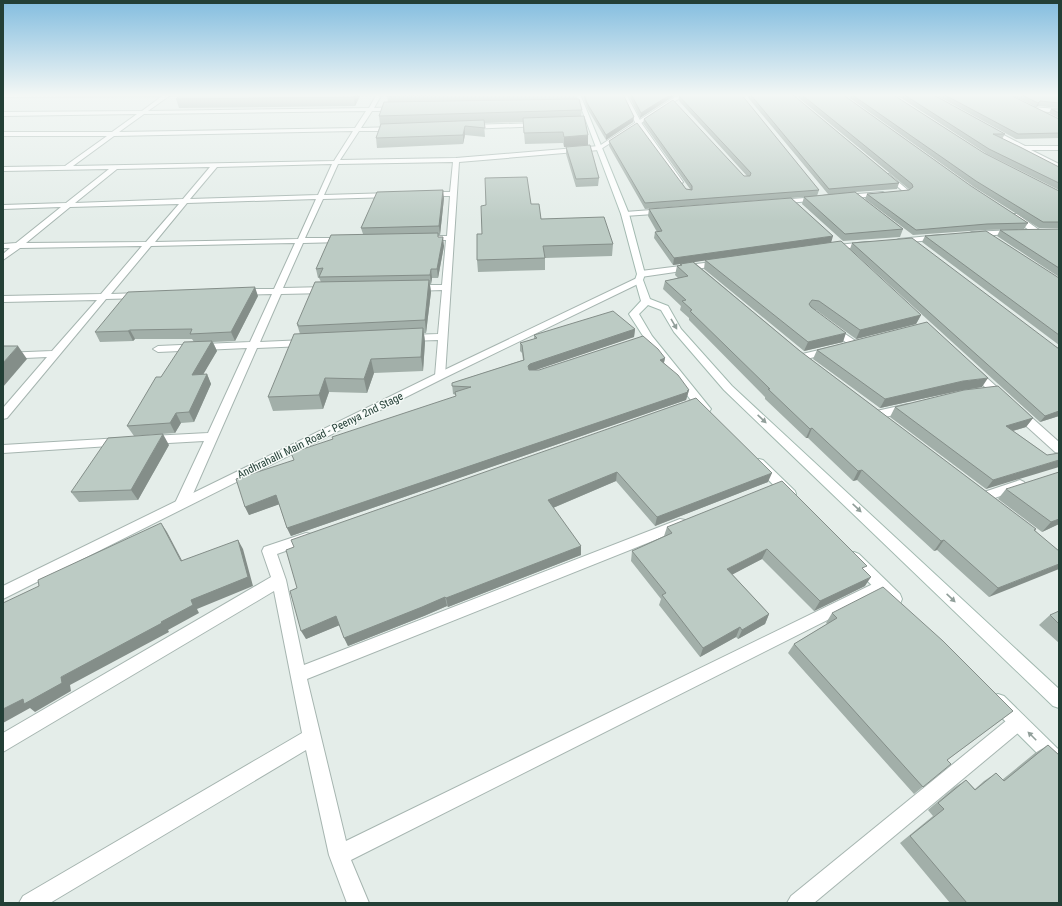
<svg xmlns="http://www.w3.org/2000/svg" width="1062" height="906" font-family="'Roboto Condensed',sans-serif">
<style>
.lines{fill:none;stroke-linecap:round;stroke-linejoin:round}
.minor-casing{stroke:#a6b5b0;stroke-width:2}
.tertiary-casing{stroke:#a6b5b0;stroke-width:2}
.secondary-casing{stroke:#a2b9b0;stroke-width:2}
.minor{fill:#fff;fill-rule:evenodd}
.tertiary{fill:#fff;fill-rule:evenodd}
.secondary{fill:#fff;fill-rule:evenodd}
.wall{fill:#a2afa9}
.shaded-wall{fill:#848e89}
.building{fill:#bccbc4;stroke:#848e89}
.oneway{fill:#919f9a}
.labels{text-anchor:middle;stroke-width:3;stroke-linejoin:round;paint-order:stroke}
.street-label{font-size:11px;fill:#233f36;stroke:#f5faf7}
</style>
<rect width="100%" height="100%" fill="#e4ede9"/>
<g class="lines">
<g class="minor-casing">
<g id="minor">
<path d="M212,94L169,96L148,111L369,108L377,94H382L374,108L397,107L400,109L397,111H372L361,128L394,127L397,129L394,131H359L340,160L456,158L599,146L602,148L599,150L459,162L445,376L440,379L435,376L438,340L409,341L404,338L409,335L438,334L442,290L414,291L410,288L414,285H442L446,240H428L424,238L428,236H447L450,196H428L425,194L428,192H450L453,162L338,164L324,195L392,193L395,195L392,197L323,199L305,238H343L347,240L343,242L303,243L283,288L327,287L331,290L327,293L281,294L260,342L305,340L310,343L305,346L257,348L189,503L187,506L182,508L177,506L175,503L204,441L151,444L147,443L145,440L147,437L151,436L208,433L247,348L158,352L153,349L158,346L250,342L272,294L240,295L236,292L240,289H274L295,243L151,246L111,294L140,293L144,296L143,298L106,299L7,418L3,419V408L47,357L3,359V353L52,351L97,300L3,302V296L101,294L142,246L20,248L3,260V254L10,248H3V244L16,243L61,207L3,209V205L66,203L109,169L3,171V167L65,166L107,136H3V132H112L137,114L3,116V112L142,111L162,96L3,97V95ZM366,111L355,128L119,132L144,114ZM353,131L334,161L73,166L114,136ZM332,164L318,195L190,199L217,167ZM210,167L183,199L75,203L117,169ZM316,199L298,239L155,242L187,203ZM179,204L146,242L26,243L70,207Z"/>
<polygon points="621,94 626,94 642,124 683,182 682,183 678,183 636,124"/>
<polygon points="1030,107 1059,109 1059,113 1028,110 1028,108"/>
<polygon points="540,123 543,125 542,126 468,129 465,127 468,125"/>
<polygon points="990,128 1025,146 1059,146 1059,150 1031,150 1059,164 1059,169 988,131 987,130"/>
<polygon points="885,174 889,174 909,191 909,193 905,193 885,176"/>
<polygon points="883,192 886,194 885,195 845,199 842,197 845,195"/>
<polygon points="819,197 821,198 821,200 777,204 774,202 777,200"/>
<polygon points="665,209 668,209 668,213 625,216 621,214 625,212"/>
<polygon points="1011,214 1017,214 1042,232 1038,234 1035,234 1011,218"/>
<polygon points="1014,230 1017,230 1017,234 972,236 968,234 972,232"/>
<polygon points="940,235 943,235 943,239 899,243 895,241 899,239"/>
<polygon points="866,242 869,242 869,246 829,250 825,248 829,246"/>
<polygon points="720,261 723,261 723,265 641,277 637,274 641,271"/>
<polygon points="832,325 857,342 859,344 857,346 851,346 829,330 827,328 829,326"/>
<polygon points="832,347 836,348 837,350 836,352 802,360 797,357 798,355"/>
<polygon points="973,368 977,369 998,388 999,390 998,392 982,395 978,394 977,392 978,390 986,388 968,371"/>
<polygon points="908,404 912,405 914,408 912,411 876,419 872,418 870,415 872,412"/>
<polygon points="1017,407 1021,408 1059,442 1059,453 1055,452 1013,414 1011,411 1013,408"/>
<polygon points="121,438 125,439 127,442 125,445 3,453 3,445"/>
<polygon points="1020,480 1024,482 1026,485 1024,488 983,502 978,500 977,497 978,494"/>
<polygon points="680,519 685,520 687,524 685,528 307,679 346,841 877,582 882,580 887,582 889,586 887,590 351,860 369,903 347,903 329,855 306,750 50,903 19,903 23,896 302,733 274,591 3,752 3,733 271,577 262,551 264,547 306,533 311,534 313,538 311,542 277,554 286,580 304,665"/>
<polygon points="1018,713 1024,716 1027,722 1024,728 814,903 787,903 791,896 1012,716"/>
</g>
</g>
<g class="tertiary-casing">
<g id="tertiary">
<polygon points="680,94 686,94 601,149 596,148"/>
<polygon points="639,277 643,280 642,282 444,378 3,599 3,586 436,374"/>
</g>
</g>
<g class="secondary-casing">
<g id="secondary">
<polygon points="576,94 580,94 629,214 645,274 643,280 650,299 668,306 681,329 732,386 1059,689 1059,708 1053,706 724,390 674,332 661,310 648,305 639,314 652,336 711,409 709,412 701,412 693,403 645,339 629,314 641,301 635,280 637,274 621,214"/>
<polygon points="759,459 763,460 795,491 796,494 795,497 790,499 785,497 755,466 753,463 755,460"/>
<polygon points="854,552 859,554 900,594 902,599 900,604 895,605 890,604 849,562 847,558 849,554"/>
<polygon points="998,694 1004,696 1059,750 1059,772 1053,769 992,708 989,702 992,696"/>
</g>
</g>
<use href="#minor" class="minor"/>
<use href="#tertiary" class="tertiary"/>
<use href="#secondary" class="secondary"/>
</g>
<g class="wall">
<polygon points="361,94 355,106 179,108 176,99"/>
<polygon points="387,94 577,94 577,99 582,110 581,117 588,145 599,178 598,186 576,187 566,154 566,147 564,147 563,143 525,144 523,122 484,123 485,137 465,135 463,144 377,148 376,138 380,125 379,116 388,102 387,96"/>
<polygon points="582,94 623,94 633,122 606,140 587,108"/>
<polygon points="628,94 677,94 640,118"/>
<polygon points="745,94 792,94 899,183 897,189 855,192 903,229 900,237 843,241 802,204 804,197 645,209 609,146 609,141 686,189 690,189 643,123 644,119 744,176 747,176 679,101 679,96 819,190 817,196 828,194"/>
<polygon points="794,94 842,94 971,186 1028,223 1024,229 984,230 913,235 865,199 867,194 910,190"/>
<polygon points="844,94 892,94 984,153 1059,191 1059,228 1039,228 974,187"/>
<polygon points="895,94 932,94 1005,134 1002,139 1059,167 1059,190 987,154"/>
<polygon points="934,94 1008,94 1059,119 1059,138 1016,139"/>
<polygon points="1009,94 1059,94 1059,108 1038,106 1036,107"/>
<polygon points="1051,109 1059,109 1059,118 1049,113"/>
<polygon points="444,198 440,235 438,235 438,237 444,246 438,278 432,278 431,284 430,284 431,292 426,333 424,333 425,342 423,371 374,373 367,393 329,392 323,409 273,411 268,397 300,334 297,324 321,282 319,278 318,278 316,269 363,234 361,228"/>
<polygon points="531,204 541,219 613,244 612,256 545,258 545,270 478,272 477,260"/>
<polygon points="649,209 831,243 921,315 916,324 856,339 816,310 815,310 843,342 804,351 704,269 705,260 694,262 800,351 1036,529 1035,530 1038,534 1059,551 989,597 937,550 934,551 857,480 853,481 808,438 806,438 765,399 765,397 689,320 689,318 680,310 681,306 663,289 665,281 678,278 675,275 677,266 680,266 680,264 673,265 654,238 655,232 657,232 648,216"/>
<polygon points="1059,229 1059,277 997,236 1000,230"/>
<polygon points="925,236 1059,278 1059,345 922,242"/>
<polygon points="852,243 1059,348 1059,416 1040,422 850,249"/>
<polygon points="258,296 235,341 213,342 217,351 203,374 207,374 211,384 194,422 181,423 175,433 134,436 127,426 161,377 194,342 192,339 135,339 133,341 100,342 95,332"/>
<polygon points="635,329 634,337 534,370 539,370 665,358 664,363 689,390 686,400 291,536 287,528 279,504 249,515 245,507 294,460 333,439 456,397 456,395 453,394 452,383 523,360 522,353 520,351 520,343 534,339 534,335"/>
<polygon points="817,350 982,387 958,391 880,408 813,359"/>
<polygon points="696,398 768,482 655,526 616,481 553,508 581,546 581,555 448,607 447,606 424,616 348,646 339,625 306,639 297,588"/>
<polygon points="895,407 1033,418 1026,427 1013,431 1047,455 986,489 890,417"/>
<polygon points="169,445 138,500 79,502 71,492"/>
<polygon points="1006,489 1059,524 1042,532 998,499"/>
<polygon points="667,527 864,570 865,586 814,611 762,559 732,574 769,614 765,624 738,639 736,637 700,657 659,605 661,599 631,561 632,551 664,536"/>
<polygon points="1059,611 1059,643 1039,625 1050,615"/>
<polygon points="832,613 1013,711 947,760 951,764 914,794 788,653 794,644 827,624 826,623"/>
<polygon points="1048,745 1059,903 950,903 900,843 933,816 928,810 955,787 966,780 975,789 984,781 996,773 1002,780 1035,753"/>
</g>
<g class="shaded-wall">
<polygon points="355,94 361,94 355,106 354,97"/>
<polygon points="671,94 677,94 640,118 641,113"/>
<polygon points="1040,101 1038,106 1036,107 1038,103"/>
<polygon points="634,117 633,122 606,140 606,135"/>
<polygon points="465,126 465,135 463,144 463,135"/>
<polygon points="588,135 588,145 564,147 564,137"/>
<polygon points="443,190 444,198 440,235 439,226"/>
<polygon points="833,236 831,243 673,265 674,258"/>
<polygon points="443,237 444,246 438,278 437,269"/>
<polygon points="431,269 432,278 431,284 430,275"/>
<polygon points="429,280 431,292 426,333 425,320"/>
<polygon points="255,287 258,296 235,341 231,332"/>
<polygon points="921,315 916,324 856,339 860,330"/>
<polygon points="423,328 425,342 423,371 421,357"/>
<polygon points="635,329 634,337 530,372 528,366 530,364"/>
<polygon points="130,330 135,339 133,341 128,331"/>
<polygon points="846,333 843,342 804,351 808,342"/>
<polygon points="212,341 217,351 197,385 192,375"/>
<polygon points="18,346 27,359 3,387 3,363"/>
<polygon points="665,358 663,366 660,360"/>
<polygon points="371,359 374,373 367,393 364,379"/>
<polygon points="207,374 211,384 194,422 189,412"/>
<polygon points="325,378 329,392 323,409 319,395"/>
<polygon points="988,378 982,387 958,391 880,408 885,399 963,381"/>
<polygon points="689,390 686,400 291,536 287,528"/>
<polygon points="1059,411 1059,416 1040,422 1045,416"/>
<polygon points="176,413 181,423 175,433 170,423"/>
<polygon points="1033,418 1026,427 999,435 1006,426"/>
<polygon points="812,428 808,438 806,438 810,429"/>
<polygon points="163,434 169,445 138,500 131,490"/>
<polygon points="1059,460 1059,467 986,489 993,480"/>
<polygon points="862,470 857,480 853,481 858,471"/>
<polygon points="617,472 616,481 548,510 548,500"/>
<polygon points="772,473 768,482 655,526 657,517"/>
<polygon points="276,495 280,504 249,515 245,507"/>
<polygon points="1059,519 1059,524 1042,532 1051,522"/>
<polygon points="161,523 167,532 187,570 181,561"/>
<polygon points="238,540 243,549 253,586 197,609 199,613 168,630 169,632 70,685 71,691 35,712 30,708 3,723 3,709 161,622"/>
<polygon points="944,540 937,550 934,551 941,541"/>
<polygon points="581,546 581,555 448,607 446,598"/>
<polygon points="767,549 762,559 724,579 727,569"/>
<polygon points="1059,564 1059,569 989,597 998,588"/>
<polygon points="871,577 865,586 814,611 820,601"/>
<polygon points="445,597 447,606 424,616 348,646 344,638"/>
<polygon points="769,614 765,624 738,639 742,630"/>
<polygon points="336,616 340,625 306,639 301,631"/>
<polygon points="740,627 736,637 700,657 703,648"/>
</g>
<g class="building">
<polygon points="182,94 355,94 354,97 176,99"/>
<polygon points="387,94 494,94 387,96"/>
<polygon points="584,94 623,94 634,117 606,135 587,103"/>
<polygon points="631,94 671,94 641,113"/>
<polygon points="682,94 741,94 819,190 645,203 609,141 637,123 686,189 692,190 692,186 644,119 673,100 744,176 750,176 751,173 679,96"/>
<polygon points="750,94 792,94 899,183 829,189"/>
<polygon points="801,94 842,94 971,186 1028,223 987,224 916,230 867,194 909,190 913,187 912,184"/>
<polygon points="851,94 892,94 984,153 1059,191 1059,222 1043,222 976,181"/>
<polygon points="903,94 932,94 1005,134 993,134 1020,147 1059,167 1059,183 989,149"/>
<polygon points="943,94 1008,94 1059,119 1059,133 1018,134"/>
<polygon points="1020,94 1059,94 1059,103 1040,101 1038,103"/>
<polygon points="579,99 582,110 379,116 384,102"/>
<polygon points="1051,109 1059,109 1059,113"/>
<polygon points="584,116 588,135 564,137 563,132 524,133 523,118"/>
<polygon points="484,120 485,128 465,126 463,135 376,138 381,124"/>
<polygon points="590,145 599,178 576,179 566,147"/>
<polygon points="527,177 531,204 539,204 541,219 604,217 613,244 543,246 545,258 477,260 477,234 482,234 481,206 486,205 485,178"/>
<polygon points="443,190 439,226 361,228 377,192"/>
<polygon points="855,192 903,229 845,234 804,197"/>
<polygon points="791,198 833,236 674,258 655,232 662,231 649,209"/>
<polygon points="1059,229 1059,268 1000,230"/>
<polygon points="986,231 1059,278 1059,335 925,236"/>
<polygon points="438,233 438,237 443,237 437,269 431,269 430,275 319,277 323,268 316,269 331,235"/>
<polygon points="912,238 1059,349 1059,411 1045,416 852,243"/>
<polygon points="841,241 921,315 860,330 819,301 812,300 809,304 811,307 846,333 808,342 705,260"/>
<polygon points="693,262 800,351 1036,529 1034,530 1059,551 1059,564 998,588 944,540 941,541 862,470 858,471 812,428 810,429 768,389 770,389 690,311 692,310 682,301 686,300 665,281 688,276 677,266 682,265 680,264"/>
<polygon points="429,280 425,320 298,326 298,324 297,324 315,282"/>
<polygon points="255,287 231,332 190,334 192,329 130,330 128,331 95,332 128,292"/>
<polygon points="613,311 635,329 530,364 528,366 529,370 539,370 643,336 658,349 665,358 660,360 678,375 689,390 687,391 688,392 287,528 276,495 245,507 236,479 294,460 291,453 333,439 332,437 456,396 455,392 471,387 452,386 452,383 524,360 522,345 520,343 537,338 534,335"/>
<polygon points="927,322 988,378 963,381 885,399 817,350"/>
<polygon points="423,328 421,357 371,359 364,379 325,378 319,395 268,397 294,334"/>
<polygon points="212,341 192,375 207,374 189,412 176,413 170,423 127,426 156,377 161,377 184,342"/>
<polygon points="3,346 18,346 3,363"/>
<polygon points="998,386 1033,418 1006,426 1047,455 1059,453 1059,460 993,480 895,407 964,390"/>
<polygon points="696,398 772,473 657,517 617,472 548,500 581,546 446,598 445,597 422,607 344,638 336,616 301,631 290,591 297,588 286,550 294,547 291,540"/>
<polygon points="163,434 131,490 71,492 108,438"/>
<polygon points="1059,472 1059,519 1051,522 1006,489"/>
<polygon points="782,481 867,566 862,568 871,577 820,601 767,549 727,569 769,614 742,630 740,627 703,648 662,595 666,593 632,551 672,533 667,527"/>
<polygon points="161,523 181,561 238,540 248,577 191,600 193,605 161,622 162,623 61,677 62,683 24,704 23,699 3,709 3,603 39,586 38,580"/>
<polygon points="883,587 943,641 1013,711 947,760 951,764 923,787 794,644 837,618 832,613"/>
<polygon points="1059,611 1059,624 1050,615"/>
<polygon points="1048,745 1059,755 1059,903 967,903 910,836 944,809 938,803 966,780 975,790 996,773 1004,781"/>
</g>
<defs><path id="oneway-solid" d="M-6-.8H1V-3.2L6.5 0L1 3.2V.8H-6Z"/></defs>
<g class="oneway">
<use href="#oneway-solid" transform="translate(674 324) rotate(60)"/>
<use href="#oneway-solid" transform="translate(762 419) rotate(43)"/>
<use href="#oneway-solid" transform="translate(857 508) rotate(43)"/>
<use href="#oneway-solid" transform="translate(951 598) rotate(43)"/>
<use href="#oneway-solid" transform="translate(1032 736) rotate(-135)"/>
</g>
<linearGradient id="sky" x2="0" y2="1"><stop stop-color="#83bddf"/><stop offset="0.43" stop-color="#f3f7f5"/><stop offset="1" stop-color="#f3f7f5" stop-opacity="0"/></linearGradient>
<rect width="1062" height="221" fill="url(#sky)"/>
<g class="labels">
<g class="street-label">
<text transform="translate(320 435) rotate(-26)" y="4">Andhrahalli Main Road - Peenya 2nd Stage</text>
</g>
</g>
<rect width="1062" height="906" fill="none" stroke="#233f36" stroke-width="8"/>
</svg>
